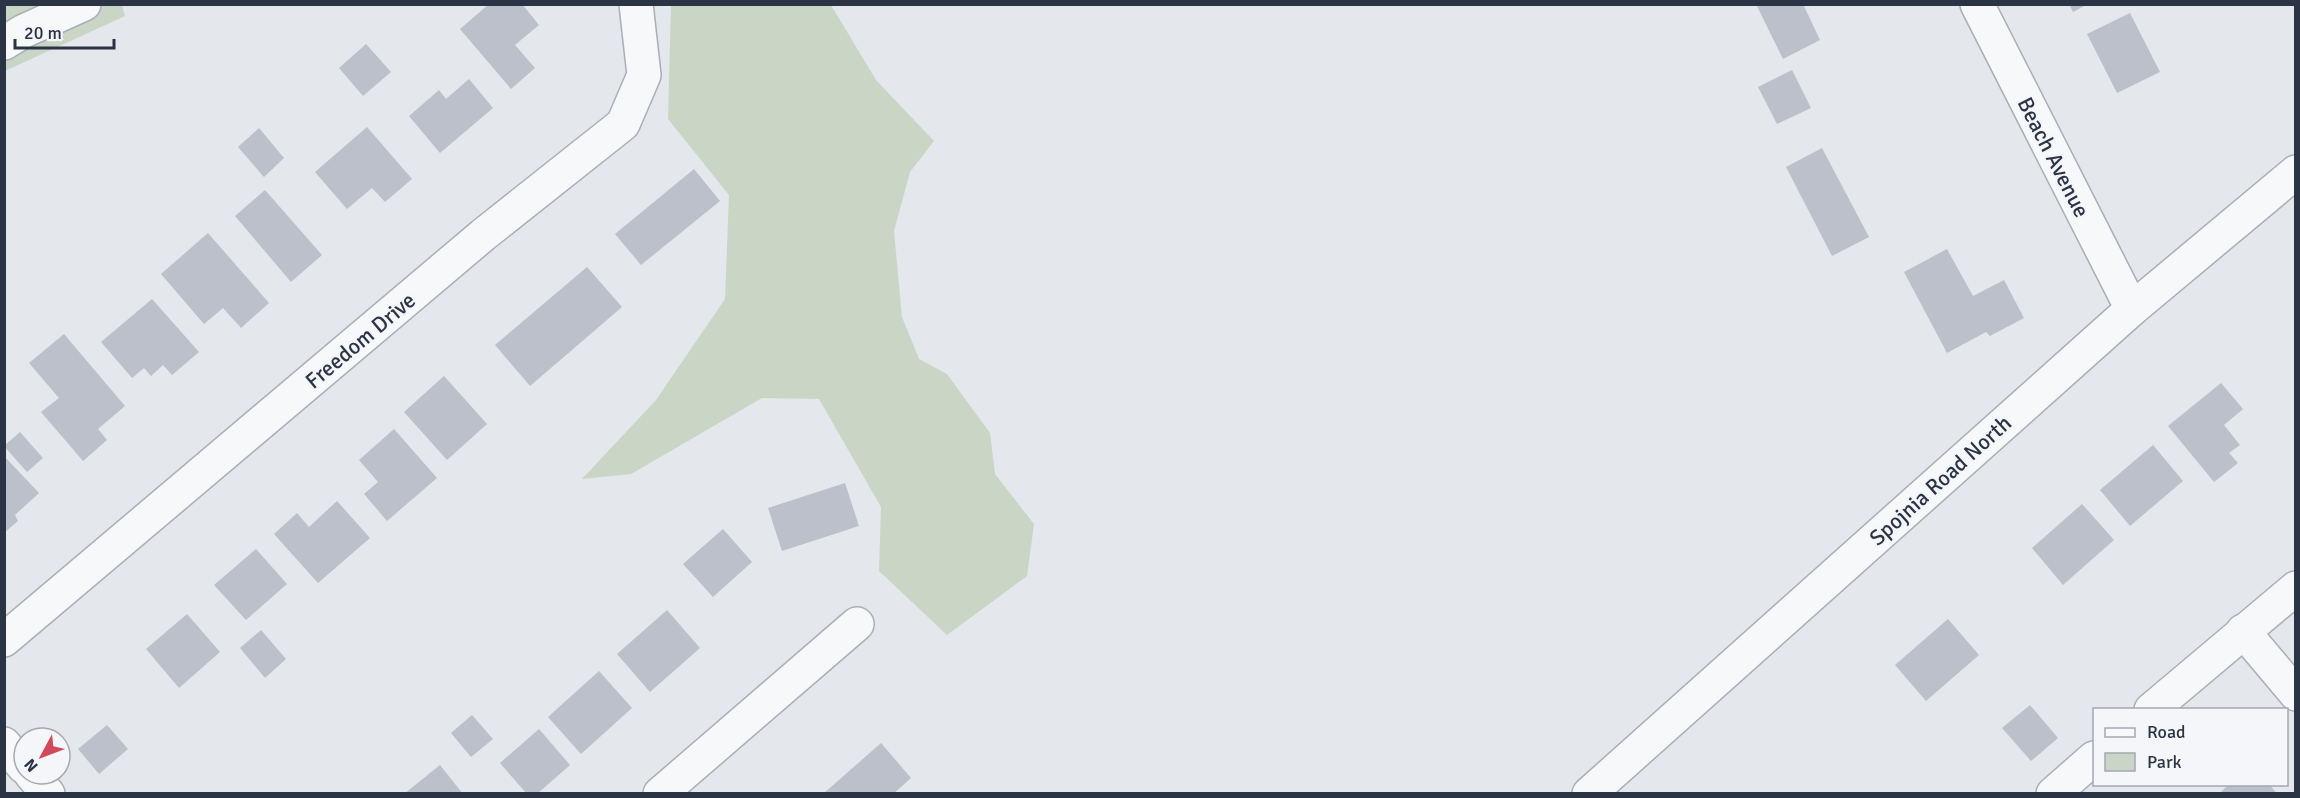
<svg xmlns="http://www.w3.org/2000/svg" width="2300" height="798" font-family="Signika,sans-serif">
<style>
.green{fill:#c9d6c5}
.building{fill:#bbc0ca}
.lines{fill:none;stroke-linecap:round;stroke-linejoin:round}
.minor-casing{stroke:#a9aeb7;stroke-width:36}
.minor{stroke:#f7f8fa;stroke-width:33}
.labels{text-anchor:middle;stroke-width:5;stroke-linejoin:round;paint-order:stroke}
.street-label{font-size:22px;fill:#2b3445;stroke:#f4f6f9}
</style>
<rect width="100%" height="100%" fill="#e4e7ec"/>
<g class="green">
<polygon points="4,5 122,5 125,16 5,71"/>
<polygon points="671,5 831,5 876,80 934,141 910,172 894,231 902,317 919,359 947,374 990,433 995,474 1034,524 1027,576 947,635 879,571 881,507 819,399 762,398 631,474 582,479 656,400 725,299 729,195 668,119"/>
</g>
<g class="building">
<polygon points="489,4 522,4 539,25 515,45 535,68 511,89 460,29"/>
<polygon points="1756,4 1803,4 1820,40 1783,59"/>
<polygon points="2069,4 2088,4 2073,12"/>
<polygon points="2130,13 2160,72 2117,93 2087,34"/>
<polygon points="366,44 391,72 363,96 339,68"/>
<polygon points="1792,70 1811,108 1777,124 1758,87"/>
<polygon points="469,79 493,108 440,153 409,116 439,90 446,99"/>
<polygon points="367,127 412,179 385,202 372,188 347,209 315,172"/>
<polygon points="259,128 284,158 264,177 238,147"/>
<polygon points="1822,148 1869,237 1832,256 1786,167"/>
<polygon points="694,169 720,201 641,265 615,234"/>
<polygon points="265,190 322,255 291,282 235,216"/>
<polygon points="208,233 269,303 241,328 223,308 204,324 161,274"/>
<polygon points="1947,249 1973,296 2004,280 2024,318 1990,336 1986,332 1947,353 1904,272"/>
<polygon points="587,267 622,307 530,386 495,345"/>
<polygon points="152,299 199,352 172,375 163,365 151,376 144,368 132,378 101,342"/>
<polygon points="64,334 125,406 98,429 107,440 83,461 41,412 59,398 29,363"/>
<polygon points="444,376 487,424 447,460 404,412"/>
<polygon points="2221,383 2243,409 2224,425 2240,445 2229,453 2238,463 2214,482 2168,426"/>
<polygon points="394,429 437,478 387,521 364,494 378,482 359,460"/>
<polygon points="20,432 43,458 27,472 4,446"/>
<polygon points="2153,445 2183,481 2130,526 2100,490"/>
<polygon points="4,456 39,493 15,515 18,521 4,533"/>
<polygon points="845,483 859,526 782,551 768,508"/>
<polygon points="337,501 370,538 318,583 274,534 297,513 309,527"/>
<polygon points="2082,504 2114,540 2063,585 2032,548"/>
<polygon points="723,529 752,562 713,597 683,564"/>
<polygon points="256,549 287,584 246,620 214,585"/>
<polygon points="667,610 700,648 650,692 617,654"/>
<polygon points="187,614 220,652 179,688 146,649"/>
<polygon points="1948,619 1979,655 1926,701 1895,665"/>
<polygon points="261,630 286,659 265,678 240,648"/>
<polygon points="599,671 632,708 581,754 548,717"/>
<polygon points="2030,705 2058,738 2031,761 2002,728"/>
<polygon points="472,715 493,739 471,757 451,733"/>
<polygon points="107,725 128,749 99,774 78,749"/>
<polygon points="539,729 570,765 537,794 527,794 500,763"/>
<polygon points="881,743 911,778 893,794 823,794"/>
<polygon points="440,765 463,794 404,794"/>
<polygon points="2229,784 2269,784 2277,794 2219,794"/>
</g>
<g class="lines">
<g class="minor-casing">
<g id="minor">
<polyline points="1977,4 2132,309"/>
<polyline points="4,43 24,31 84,4"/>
<polyline points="2243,631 2296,694"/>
<polyline points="4,640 483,235 623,124 644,75 636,4"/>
<polyline points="2151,710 2296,588"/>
<polyline points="4,744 24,767"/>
<polyline points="31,774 48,794"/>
<polyline points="660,794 857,624"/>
<polyline points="1589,794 2132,309 2296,172"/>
<polyline points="2053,794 2094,758"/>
</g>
</g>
<use href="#minor" class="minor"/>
</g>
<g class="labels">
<g class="street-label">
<text transform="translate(2054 157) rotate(63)" y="8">Beach Avenue</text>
<text transform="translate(360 340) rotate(-40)" y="8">Freedom Drive</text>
<text transform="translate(1940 480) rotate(-42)" y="8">Spojnia Road North</text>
</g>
</g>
<rect width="2300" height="798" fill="none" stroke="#2b3445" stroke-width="12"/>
<rect x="2093" y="708" width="195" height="78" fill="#f4f6f9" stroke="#a4a8b1" stroke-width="1.5"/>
<rect x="2105" y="728" width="30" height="9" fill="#f7f8fa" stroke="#a4a8b1" stroke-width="1.5"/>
<text x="2147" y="738" font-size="18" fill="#2b3445">Road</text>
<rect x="2105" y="753" width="30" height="18" fill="#c9d6c5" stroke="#a4a8b1" stroke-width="1.5"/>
<text x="2147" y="768" font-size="18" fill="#2b3445">Park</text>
<g transform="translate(42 756) rotate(229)"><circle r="28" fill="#f4f6f9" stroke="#a4a8b1" stroke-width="1.5"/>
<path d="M0-4.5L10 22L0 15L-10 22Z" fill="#d1495b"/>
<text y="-9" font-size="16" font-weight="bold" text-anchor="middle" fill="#2b3445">N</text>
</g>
<path d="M15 39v9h99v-9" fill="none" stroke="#2b3445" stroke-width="3"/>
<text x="24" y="39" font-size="18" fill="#2b3445" stroke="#f4f6f9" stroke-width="4.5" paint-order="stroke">20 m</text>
</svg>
